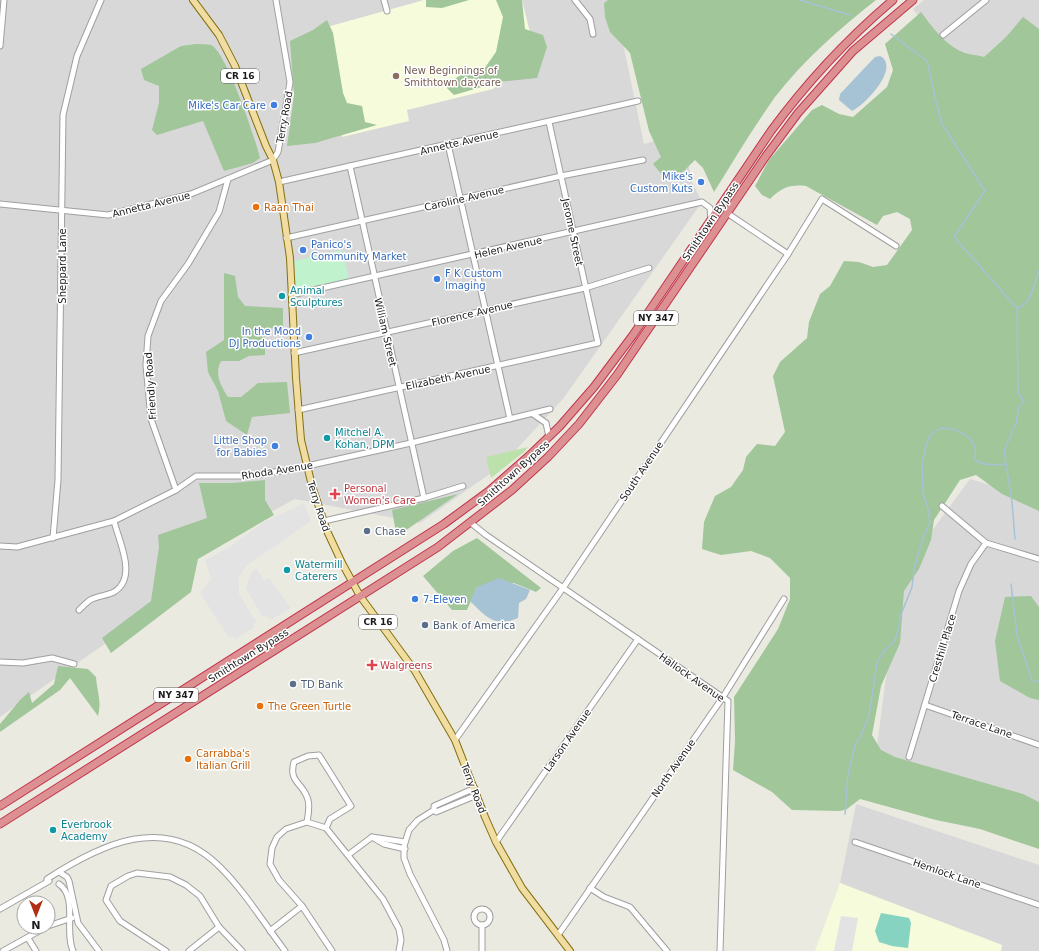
<svg xmlns="http://www.w3.org/2000/svg" width="1039" height="951" font-family="'DejaVu Sans',sans-serif">
<style>
.residential{fill:#d9d8d8}
.education{fill:#f5fbdb}
.grass{fill:#bde1ab}
.forest{fill:#a0c69a}
.park{fill:#c1f2ce}
.pitch{fill:#87d3c2}
.parking{fill:#e3e3e3}
.water{fill:#a6c2d5}
.lines{fill:none;stroke-linecap:round;stroke-linejoin:round}
.stream{stroke:#a6c2d5;stroke-width:1.5}
.minor-casing{stroke:#9f9f9f;stroke-width:7}
.major-casing{stroke:#82700f;stroke-width:8}
.highway-casing{stroke:#c2354e;stroke-width:9}
.minor{stroke:#fff;stroke-width:5}
.major{stroke:#f1dca1;stroke-width:6}
.highway{stroke:#dc9091;stroke-width:7}
.education-dot{fill:#8d6e63;stroke:#fff;stroke-width:1.5}
.shop-dot{fill:#3f7fe0;stroke:#fff;stroke-width:1.5}
.food-dot{fill:#e8710a;stroke:#fff;stroke-width:1.5}
.culture-dot{fill:#0f9aa8;stroke:#fff;stroke-width:1.5}
.health-dot{fill:#e0444e;stroke:#fff;stroke-width:1.5}
.service-dot{fill:#5c6f8a;stroke:#fff;stroke-width:1.5}
.labels{text-anchor:middle;stroke-width:3;stroke-linejoin:round;paint-order:stroke}
.shield{fill:#fff;stroke:#5f5f5f;stroke-width:1}
.shield-label{font-size:9px;font-weight:bold;fill:#1b1b1b}
.education-label{font-size:10px;fill:#785e54;stroke:#fff;text-anchor:start}
.shop-label{font-size:10px;fill:#366cbe;stroke:#fff;text-anchor:end}
.street-label{font-size:10px;fill:#1b1b1b;stroke:#fff}
.food-label{font-size:10px;fill:#c56008;stroke:#fff;text-anchor:start}
.culture-label{font-size:10px;fill:#0d838f;stroke:#fff;text-anchor:start}
.health-label{font-size:10px;fill:#be3a42;stroke:#fff;text-anchor:start}
.service-label{font-size:10px;fill:#4e5e75;stroke:#fff;text-anchor:start}
</style>
<rect width="100%" height="100%" fill="#ebeae1"/>
<g class="residential">
<polygon points="0,0 614,0 644,144 682,133 692,182 702,202 563,399 501,466 420,523 295,499 188,557 185,588 0,717"/>
<polygon points="924,0 1039,0 1039,35 970,79 913,9"/>
<polygon points="970,479 1039,500 1039,820 875,761 894,616 889,589"/>
<polygon points="856,804 1039,865 1039,951 1001,951 1002,945 840,883"/>
</g>
<g class="education">
<polygon points="424,0 522,0 533,45 525,67 493,89 407,110 409,121 342,137 327,27"/>
<polygon points="840,883 1002,945 1001,951 815,951"/>
</g>
<polygon class="grass" points="528,447 524,452 491,478 486,457"/>
<g class="forest">
<polygon points="426,0 469,0 442,8 426,7"/>
<path d="M496,0H522L525,29L543,35L547,47L537,78L499,82L454,95L447,88C454,75 470,71 484,69L496,52L503,17Z"/>
<path d="M608,0H876C840,28 803,61 775,97C753,128 734,160 714,192L703,168L695,160L678,177L663,176L653,164L661,157L649,131L630,53L610,32L605,17L604,3Z"/>
<path d="M921,12C933,28 946,46 965,53C971,55 978,55 984,57L1006,37L1023,17L1039,29V511L1002,494L976,475L960,480L934,520L931,540L919,569L904,591L900,643L881,686L872,735L881,750L895,757L1023,794L1039,802V849L980,829L936,820L860,799L847,809L840,811L792,810L772,792L733,770L735,741L734,697L778,629L790,599V578L770,558L751,551L721,555L702,549L704,522L715,496L731,487L743,470L746,457L757,444L775,446L785,432L773,376L780,362L807,338L809,322L820,294L830,286L844,261L859,262L873,267L887,265L912,230L910,219L897,212L883,216L877,225L806,186C790,184 781,188 770,199L762,195L755,186L769,160L812,110L822,105L839,114L853,117L887,87L893,70L885,44Z"/>
<polygon points="327,20 333,33 343,93 347,103 362,106 365,122 377,125 315,143 287,146 294,96 290,41 313,30"/>
<path d="M196,44C200,44 207,44 211,45C226,51 256,140 260,158L253,163L224,171L203,121L157,135L152,130L159,103V86L144,80L141,69L181,46Z"/>
<path d="M224,273L235,276L238,297L245,306L283,308V326L265,329V355L249,356L239,361H221C214,374 221,386 228,397H241L258,383L287,382L290,413L252,417L247,435L226,421L218,391L208,372L206,352L224,340Z"/>
<polygon points="265,480 265,500 274,515 198,559 191,592 111,653 102,638 151,601 159,547 158,535 207,518 199,483 233,483"/>
<polygon points="458,494 402,533 400,533 395,527 392,510"/>
<polygon points="477,538 541,588 536,592 514,583 477,587 467,610 452,610 423,576 453,551"/>
<polygon points="1031,596 1039,607 1039,700 1030,698 1000,681 995,641 1005,597"/>
<path d="M58,666L88,669L96,677C97,692 102,701 98,716L70,678L60,690L0,732V724L21,699L29,692L32,703L54,684Z"/>
</g>
<polygon class="park" points="342,250 349,279 296,290 294,261"/>
<polygon class="pitch" points="881,913 909,918 911,923 908,948 892,946 879,942 875,931"/>
<g class="parking">
<polygon points="304,503 311,521 246,566 239,577 239,594 256,622 253,624 255,627 235,639 232,636 229,638 200,593 211,579 205,560 231,546 264,522"/>
<polygon points="256,568 264,580 269,578 291,608 271,620 266,615 263,617 246,589 250,575"/>
<polygon points="841,916 858,918 852,951 834,951"/>
</g>
<g class="water">
<path d="M880,56C901,67 865,105 852,111L839,100L840,94L875,57Z"/>
<path d="M499,578L530,590L526,599L519,603L518,618C495,628 486,617 470,601L477,587Z"/>
</g>
<g class="lines">
<g class="stream">
<polyline points="800,0 850,15"/>
<polyline points="891,34 927,61 941,122 985,191 954,237 1017,308 1018,392 1024,402 1019,406 1016,423 1004,451 1012,502 1015,539"/>
<path d="M1017,308C1032,304 1034,284 1039,270"/>
<polyline points="1011,584 1017,635 1032,680 1039,682"/>
<path d="M845,814L848,774L856,742L860,738L869,716L877,663L883,652L895,640L899,626L900,617L912,587L914,570L923,538L930,522L928,508L923,493L922,462L929,436L940,428C952,428 971,433 975,447C976,451 975,456 975,460C985,466 995,465 1006,464"/>
</g>
<g class="minor-casing">
<g id="minor">
<polyline points="384,0 387,11"/>
<polyline points="575,0 590,19 593,34"/>
<polyline points="943,35 986,0"/>
<polyline points="0,46 4,0"/>
<polyline points="448,144 510,419"/>
<polyline points="350,166 424,498"/>
<polyline points="279,182 638,101"/>
<polyline points="0,204 108,215 191,194 273,160 278,152 290,82 276,0"/>
<polyline points="727,213 788,254"/>
<polyline points="286,238 561,176 643,160"/>
<polyline points="291,295 702,202 710,208 711,220"/>
<polyline points="294,353 585,288 649,268"/>
<polyline points="298,410 598,343 549,122"/>
<polyline points="533,414 546,423 549,437"/>
<polyline points="176,490 151,419 146,365 148,336 161,301 188,264 219,212 228,179"/>
<polyline points="942,506 986,543 1039,559"/>
<polyline points="324,521 424,498 463,486"/>
<polyline points="471,523 486,535 728,701 720,951"/>
<polyline points="53,538 58,480 63,115 77,56 101,0"/>
<polyline points="0,546 17,547 114,521 176,490 196,476 250,476 298,468 411,443 550,409"/>
<path d="M79,610C82,607 86,603 90,600C97,596 106,596 114,592C138,577 119,542 114,521"/>
<polyline points="0,662 23,663 52,658 74,664"/>
<polyline points="925,705 1039,745"/>
<polyline points="455,740 563,588 788,254 822,199 896,246"/>
<polyline points="909,757 959,591 971,564 986,543"/>
<polyline points="434,810 436,812 477,795"/>
<path d="M307,822C308,816 310,807 308,800C304,783 288,783 294,762L308,756L319,755L351,806L330,819L326,828"/>
<polyline points="372,837 384,844 405,849"/>
<polyline points="496,842 638,639"/>
<polyline points="855,842 1039,905"/>
<polyline points="348,855 372,837 405,842"/>
<polyline points="59,872 67,877 69,881 78,923 99,951"/>
<path d="M47,881V879C101,844 166,812 220,867C245,892 264,923 285,951"/>
<path d="M59,884C78,897 64,931 73,951"/>
<polyline points="590,888 604,897 630,907 667,951"/>
<polyline points="0,909 49,881"/>
<circle cx="482" cy="917" r="8"/>
<polyline points="48,926 72,918"/>
<polyline points="270,931 302,906"/>
<polyline points="558,935 723,697 784,599"/>
<polyline points="28,938 36,951"/>
<polyline points="3,951 46,927"/>
<polyline points="166,951 120,921 106,900 111,886 128,876 137,873 170,877 186,885 200,896 219,927 242,951"/>
<polyline points="189,951 219,927"/>
<polyline points="332,951 302,906 279,880 270,864 272,848 277,837 286,829 307,822 326,828 383,899 399,929 401,940 399,951"/>
<polyline points="447,951 444,940 410,874 404,858 404,846 409,830 418,820 434,810 434,806 475,788"/>
<polyline points="482,951 482,925"/>
</g>
</g>
<g class="major-casing">
<polyline id="major" points="193,0 219,35 235,66 266,146 273,160 279,182 290,258 296,378 301,440 312,486 327,531 342,563 360,596 415,671 455,740 485,817 496,842 522,888 570,951"/>
</g>
<g class="highway-casing">
<g id="highway">
<path d="M0,806L444,524L489,491L530,455L560,426L594,387L633,335L771,131C807,82 847,39 893,0"/>
<polyline points="0,824 438,547 512,490 548,457 579,424 617,375 766,156 798,113 853,51 913,0"/>
</g>
</g>
<use href="#minor" class="minor"/>
<use href="#major" class="major"/>
<use href="#highway" class="highway"/>
</g>
<circle class="education-dot" cx="396" cy="76" r="4"/>
<g class="shop-dot">
<circle cx="274" cy="105" r="4"/>
<circle cx="701" cy="182" r="4"/>
<circle cx="303" cy="250" r="4"/>
<circle cx="437" cy="279" r="4"/>
<circle cx="309" cy="337" r="4"/>
<circle cx="275" cy="446" r="4"/>
<circle cx="415" cy="599" r="4"/>
</g>
<g class="food-dot">
<circle cx="256" cy="207" r="4"/>
<circle cx="260" cy="706" r="4"/>
<circle cx="188" cy="759" r="4"/>
</g>
<g class="culture-dot">
<circle cx="282" cy="296" r="4"/>
<circle cx="327" cy="438" r="4"/>
<circle cx="287" cy="570" r="4"/>
<circle cx="53" cy="830" r="4"/>
</g>
<g class="health-dot">
<path d="M333 488h4v4h4v4h-4v4h-4v-4h-4v-4h4z"/>
<path d="M370 659h4v4h4v4h-4v4h-4v-4h-4v-4h4z"/>
</g>
<g class="service-dot">
<circle cx="367" cy="531" r="4"/>
<circle cx="425" cy="625" r="4"/>
<circle cx="293" cy="684" r="4"/>
</g>
<g class="labels">
<g class="shield">
<rect x="221" y="69" width="38" height="14" rx="3"/>
<rect x="634" y="311" width="44" height="14" rx="3"/>
<rect x="359" y="615" width="38" height="14" rx="3"/>
<rect x="154" y="688" width="44" height="14" rx="3"/>
</g>
<g class="shield-label">
<text x="240" y="79">CR 16</text>
<text x="656" y="321">NY 347</text>
<text x="378" y="625">CR 16</text>
<text x="176" y="698">NY 347</text>
</g>
<g class="education-label">
<text x="404" y="74">New Beginnings of<tspan x="404" dy="12">Smithtown daycare</tspan></text>
</g>
<g class="shop-label">
<text x="266" y="109">Mike's Car Care</text>
<text x="693" y="180">Mike's<tspan x="693" dy="12">Custom Kuts</tspan></text>
<text x="311" y="248" text-anchor="start">Panico's<tspan x="311" dy="12">Community Market</tspan></text>
<text x="445" y="277" text-anchor="start">F K Custom<tspan x="445" dy="12">Imaging</tspan></text>
<text x="301" y="335">In the Mood<tspan x="301" dy="12">DJ Productions</tspan></text>
<text x="267" y="444">Little Shop<tspan x="267" dy="12">for Babies</tspan></text>
<text x="423" y="603" text-anchor="start">7-Eleven</text>
</g>
<g class="street-label">
<text transform="translate(284 117) rotate(-80)" y="4">Terry Road</text>
<text transform="translate(459 142) rotate(-13)" y="4">Annette Avenue</text>
<text transform="translate(464 198) rotate(-13)" y="4">Caroline Avenue</text>
<text transform="translate(151 204) rotate(-14)" y="4">Annetta Avenue</text>
<text transform="translate(710 221) rotate(-56)" y="4">Smithtown Bypass</text>
<text transform="translate(573 232) rotate(78)" y="4">Jerome Street</text>
<text transform="translate(508 247) rotate(-13)" y="4">Helen Avenue</text>
<text transform="translate(62 266) rotate(-90)" y="4">Sheppard Lane</text>
<text transform="translate(472 313) rotate(-13)" y="4">Florence Avenue</text>
<text transform="translate(386 332) rotate(77)" y="4">William Street</text>
<text transform="translate(448 377) rotate(-12)" y="4">Elizabeth Avenue</text>
<text transform="translate(150 386) rotate(-94)" y="4">Friendly Road</text>
<text transform="translate(277 470) rotate(-9)" y="4">Rhoda Avenue</text>
<text transform="translate(641 471) rotate(-56)" y="4">South Avenue</text>
<text transform="translate(513 473) rotate(-42)" y="4">Smithtown Bypass</text>
<text transform="translate(319 506) rotate(72)" y="4">Terry Road</text>
<text transform="translate(942 648) rotate(-73)" y="4">Cresthill Place</text>
<text transform="translate(248 655) rotate(-32)" y="4">Smithtown Bypass</text>
<text transform="translate(692 677) rotate(35)" y="4">Hallock Avenue</text>
<text transform="translate(982 724) rotate(19)" y="4">Terrace Lane</text>
<text transform="translate(567 740) rotate(-55)" y="4">Larson Avenue</text>
<text transform="translate(673 768) rotate(-55)" y="4">North Avenue</text>
<text transform="translate(474 788) rotate(69)" y="4">Terry Road</text>
<text transform="translate(947 873) rotate(19)" y="4">Hemlock Lane</text>
</g>
<g class="food-label">
<text x="264" y="211">Raan Thai</text>
<text x="268" y="710">The Green Turtle</text>
<text x="196" y="757">Carrabba's<tspan x="196" dy="12">Italian Grill</tspan></text>
</g>
<g class="culture-label">
<text x="290" y="294">Animal<tspan x="290" dy="12">Sculptures</tspan></text>
<text x="335" y="436">Mitchel A.<tspan x="335" dy="12">Kohan, DPM</tspan></text>
<text x="295" y="568">Watermill<tspan x="295" dy="12">Caterers</tspan></text>
<text x="61" y="828">Everbrook<tspan x="61" dy="12">Academy</tspan></text>
</g>
<g class="health-label">
<text x="344" y="492">Personal<tspan x="344" dy="12">Women's Care</tspan></text>
<text x="380" y="669">Walgreens</text>
</g>
<g class="service-label">
<text x="375" y="535">Chase</text>
<text x="433" y="629">Bank of America</text>
<text x="301" y="688">TD Bank</text>
</g>
</g>
<g transform="translate(36 915) rotate(180)"><circle r="19" fill="#ffffff" stroke="#a4a4a4"/>
<path d="M0-3L7 15L0 10L-7 15Z" fill="#b12f15"/>
<text y="-6" font-size="11" font-weight="bold" text-anchor="middle" fill="#1b1b1b">N</text>
</g>
</svg>
